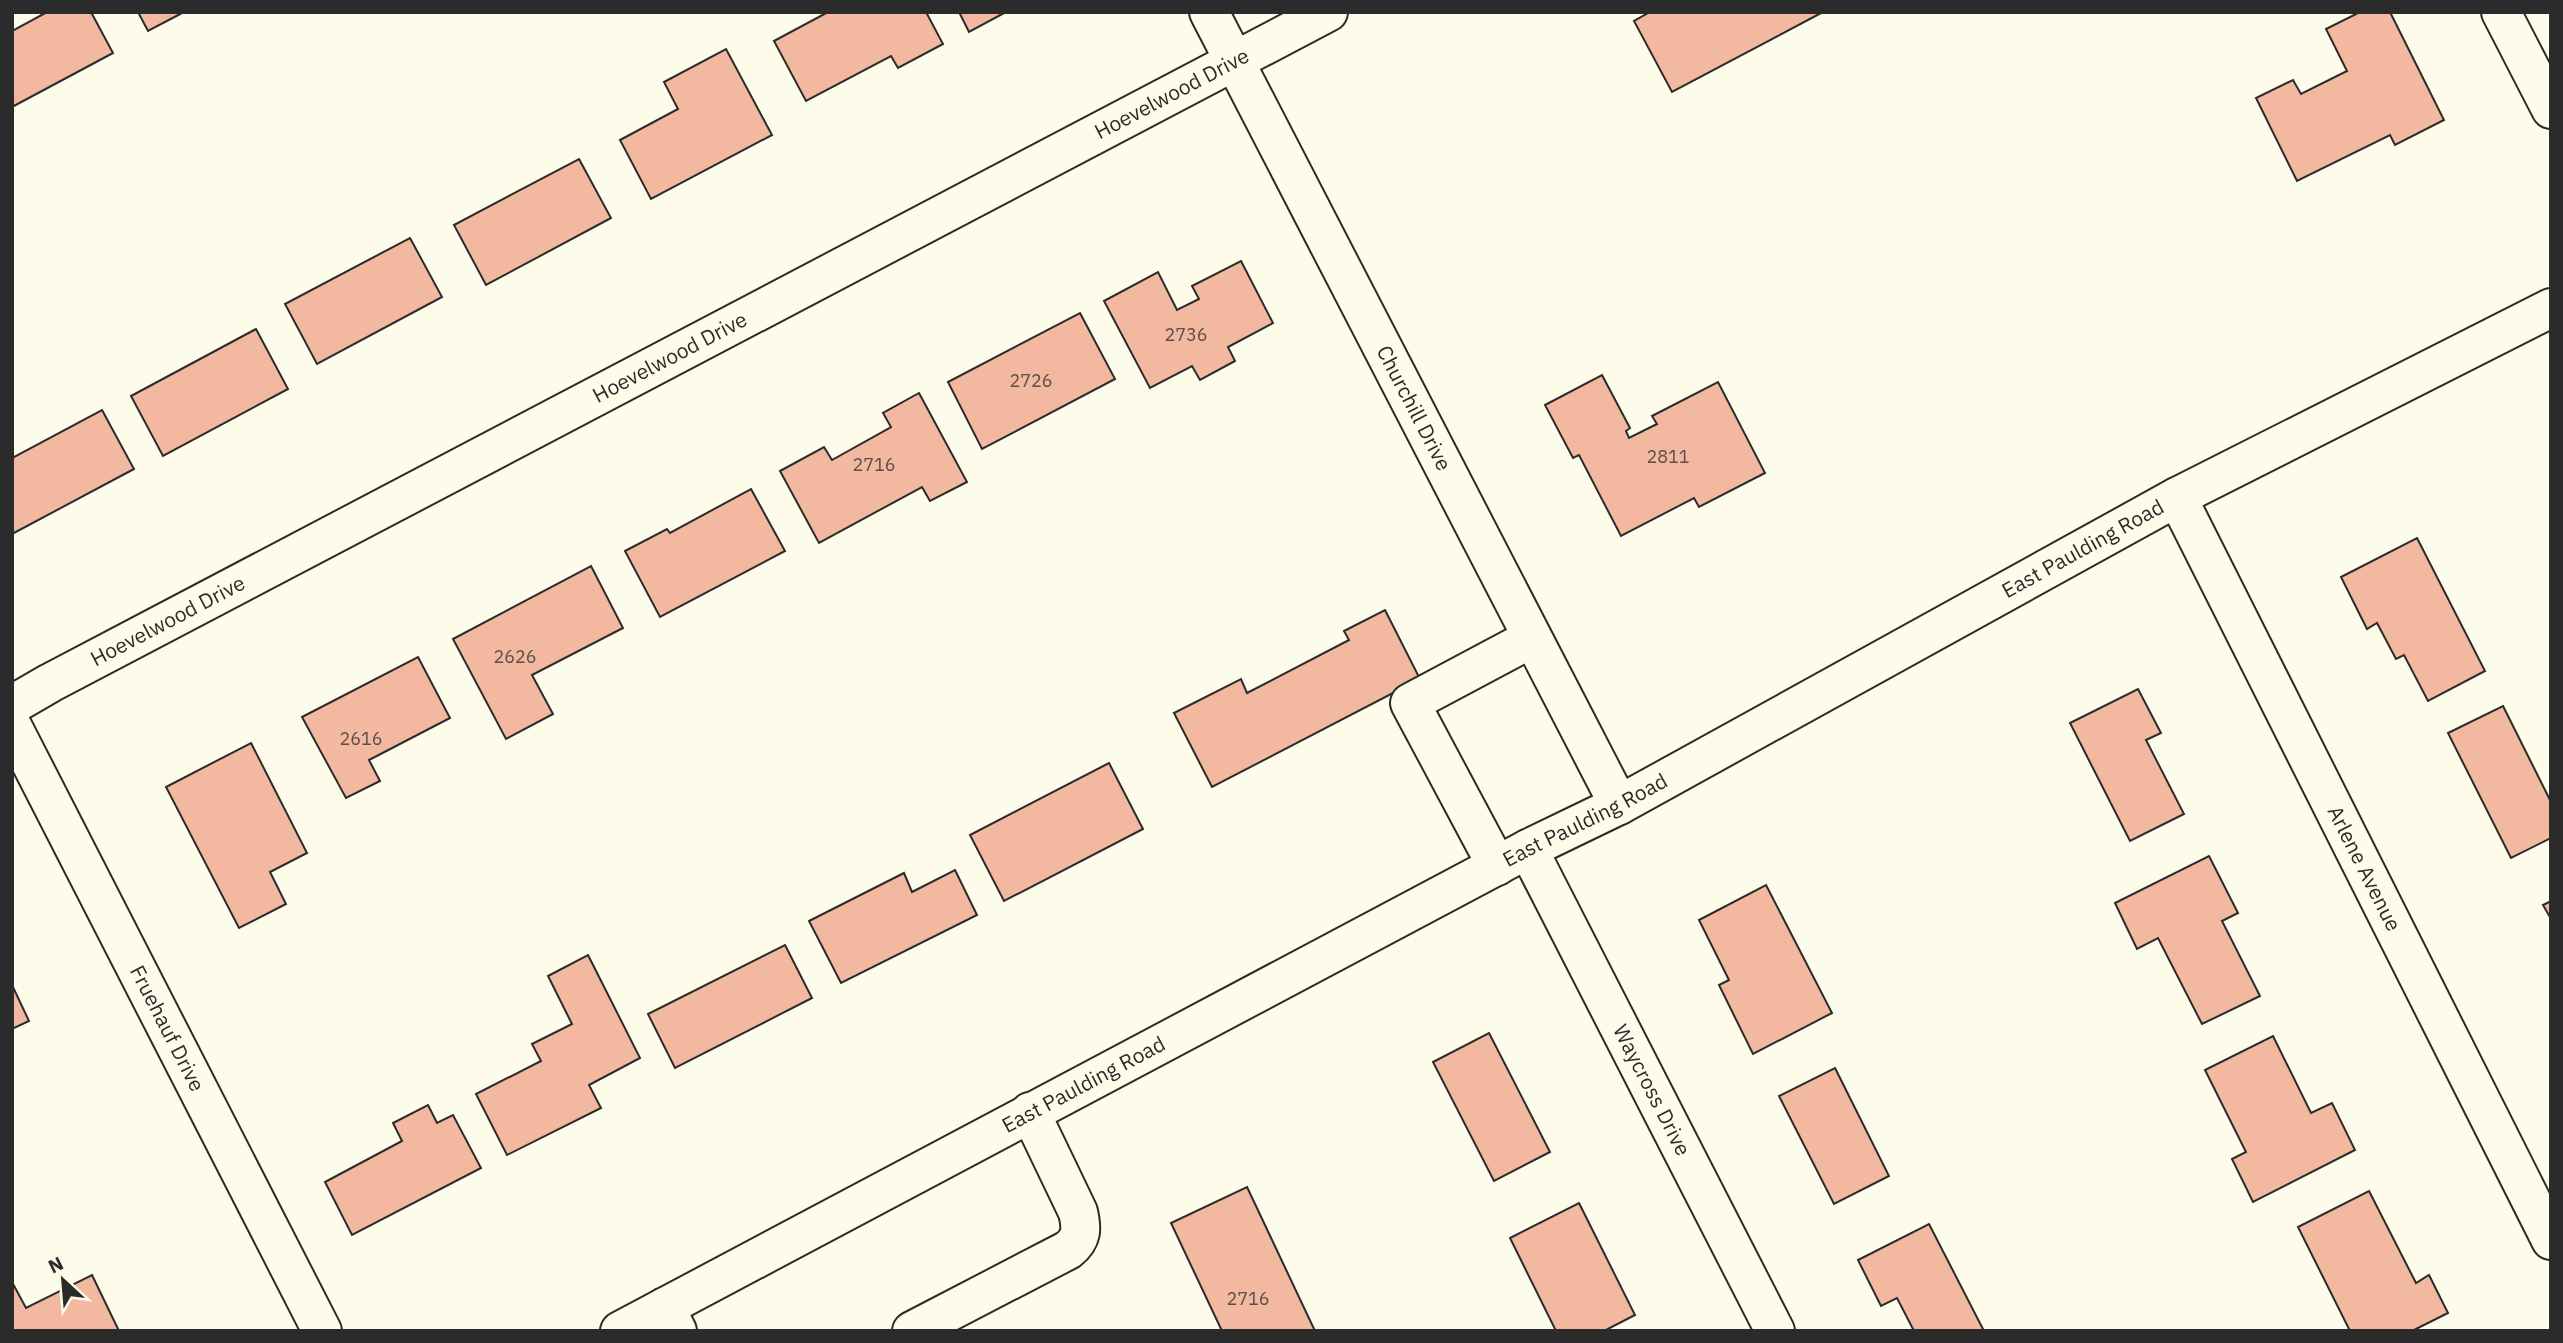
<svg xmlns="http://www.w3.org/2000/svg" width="2563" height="1343" font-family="'IBM Plex Sans',sans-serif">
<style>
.building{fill:#f2b8a0;stroke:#2b2b2b;stroke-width:2}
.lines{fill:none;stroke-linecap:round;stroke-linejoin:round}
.minor-casing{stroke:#2b2b2b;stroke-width:42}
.major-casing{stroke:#2b2b2b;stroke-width:42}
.minor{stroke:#fdfbea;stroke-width:38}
.major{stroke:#fdfbea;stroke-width:38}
.labels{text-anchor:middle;stroke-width:5;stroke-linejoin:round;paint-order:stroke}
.number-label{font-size:18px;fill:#5d4e48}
.street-label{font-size:21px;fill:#2b2b2b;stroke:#fdfbea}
</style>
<rect width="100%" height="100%" fill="#fdfbea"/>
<g class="building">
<polygon points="47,12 91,12 113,53 12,107 12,31"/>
<polygon points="138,12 184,12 148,31"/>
<polygon points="828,12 926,12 943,44 898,68 891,56 806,101 774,41"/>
<polygon points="959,12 1006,12 969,32"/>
<polygon points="1650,12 1823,12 1672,92 1634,21"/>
<polygon points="2360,12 2390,12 2444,120 2395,145 2390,135 2297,181 2256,98 2293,80 2301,94 2347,71 2326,29"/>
<polygon points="726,49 772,135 651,199 620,140 678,109 664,82"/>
<polygon points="579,159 611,218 486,285 454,225"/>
<polygon points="410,238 442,297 317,364 285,304"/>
<polygon points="1241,261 1273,323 1228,347 1235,361 1200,380 1192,366 1150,388 1104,301 1158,272 1177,310 1199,299 1192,286"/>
<polygon points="1080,313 1115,379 982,449 948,382"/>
<polygon points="256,329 288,389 163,456 131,396"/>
<polygon points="1602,375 1630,428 1626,431 1629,438 1657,424 1652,416 1718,382 1765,473 1699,507 1694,498 1621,536 1579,455 1573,458 1545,405"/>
<polygon points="919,393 967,482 930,501 922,487 819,543 780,471 824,447 832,460 891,427 883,413"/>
<polygon points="102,410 134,469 12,534 12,458"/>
<polygon points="751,489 785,551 660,617 625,551 667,529 670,533"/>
<polygon points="2417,538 2485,671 2428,701 2404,655 2396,659 2377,623 2367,629 2341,577"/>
<polygon points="591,566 623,628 532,675 553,714 506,739 453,639"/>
<polygon points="1385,610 1420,679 1212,787 1174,713 1241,679 1247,693 1349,640 1344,631"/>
<polygon points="418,657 450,718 369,760 380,781 346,798 302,717"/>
<polygon points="2138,689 2161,733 2146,740 2184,814 2130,841 2070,723"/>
<polygon points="2503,706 2551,802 2551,838 2511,858 2448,733"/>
<polygon points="251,743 307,853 270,872 286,904 239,928 166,787"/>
<polygon points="1109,763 1143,829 1004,901 970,835"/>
<polygon points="2209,856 2238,913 2222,921 2260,996 2202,1024 2158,938 2137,949 2115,903"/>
<polygon points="955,870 977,915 841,983 809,921 904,873 912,892"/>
<polygon points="1766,885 1832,1013 1753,1054 1719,985 1729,980 1699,920"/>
<polygon points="2551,901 2551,919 2543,905"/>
<polygon points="785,945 812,998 675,1068 648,1014"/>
<polygon points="588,955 640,1058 589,1085 601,1108 507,1155 476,1094 541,1061 532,1044 572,1024 548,976"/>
<polygon points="12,985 29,1021 12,1029"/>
<polygon points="1489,1033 1550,1152 1494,1181 1433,1062"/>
<polygon points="2273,1036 2311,1113 2332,1103 2355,1150 2253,1202 2232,1159 2246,1152 2205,1070"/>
<polygon points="1835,1068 1889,1176 1834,1204 1779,1096"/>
<polygon points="428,1105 437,1123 453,1115 481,1168 352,1235 325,1182 402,1141 393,1123"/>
<polygon points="1247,1187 1315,1331 1222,1331 1171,1223"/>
<polygon points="2369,1191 2416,1283 2429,1275 2448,1313 2412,1331 2350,1331 2298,1227"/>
<polygon points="1579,1203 1635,1315 1604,1331 1556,1331 1510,1238"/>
<polygon points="1929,1224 1984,1331 1914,1331 1897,1298 1881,1306 1858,1260"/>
<polygon points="92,1275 119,1331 12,1331 12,1282 26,1308"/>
</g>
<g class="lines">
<g class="minor-casing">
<g id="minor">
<path id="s1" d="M1209,12L1619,805"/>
<polyline points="2501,12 2551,109"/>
<path id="s2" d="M2177,497L2551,1240"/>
<path id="s3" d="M12,705L50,683L1328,12"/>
<path id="s4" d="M12,726L322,1331"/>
<path id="s5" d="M1528,849L1775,1331"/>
<polyline points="1497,866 1410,703 1532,638"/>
<polyline points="665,1307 677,1331"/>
<path d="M912,1331L1068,1250C1082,1239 1082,1229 1078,1212L1030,1112"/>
</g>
</g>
<g class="major-casing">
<g id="major">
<path id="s6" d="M620,1331L1528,849L1619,805L2177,497L2551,308"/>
</g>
</g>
<use href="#minor" class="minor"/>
<use href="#major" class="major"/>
</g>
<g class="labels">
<g class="number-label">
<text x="1186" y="341">2736</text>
<text x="1031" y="387">2726</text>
<text x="1668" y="463">2811</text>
<text x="874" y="471">2716</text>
<text x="515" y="663">2626</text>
<text x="361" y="745">2616</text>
<text x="1248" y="1305">2716</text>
</g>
<g class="street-label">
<text dy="7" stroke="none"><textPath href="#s3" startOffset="1311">Hoevelwood Drive</textPath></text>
<text dy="7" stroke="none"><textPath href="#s3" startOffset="744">Hoevelwood Drive</textPath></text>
<text dy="7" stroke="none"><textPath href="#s1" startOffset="446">Churchill Drive</textPath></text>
<text dy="7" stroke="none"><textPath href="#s6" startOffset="1659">East Paulding Road</textPath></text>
<text dy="7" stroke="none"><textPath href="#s3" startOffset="177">Hoevelwood Drive</textPath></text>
<text dy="7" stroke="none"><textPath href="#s6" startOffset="1092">East Paulding Road</textPath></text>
<text dy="7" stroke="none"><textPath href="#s2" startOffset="416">Arlene Avenue</textPath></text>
<text dy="7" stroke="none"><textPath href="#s4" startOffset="340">Fruehauf Drive</textPath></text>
<text dy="7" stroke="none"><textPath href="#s6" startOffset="525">East Paulding Road</textPath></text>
<text dy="7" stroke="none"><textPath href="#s5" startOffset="271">Waycross Drive</textPath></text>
</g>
</g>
<rect width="2563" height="1343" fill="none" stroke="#2b2b2b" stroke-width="28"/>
<g transform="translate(63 1280) rotate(334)" stroke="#fdfbea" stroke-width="5" paint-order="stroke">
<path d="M0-5L12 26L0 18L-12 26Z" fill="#2b2b2b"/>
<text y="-10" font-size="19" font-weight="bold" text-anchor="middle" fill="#2b2b2b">N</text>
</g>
</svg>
